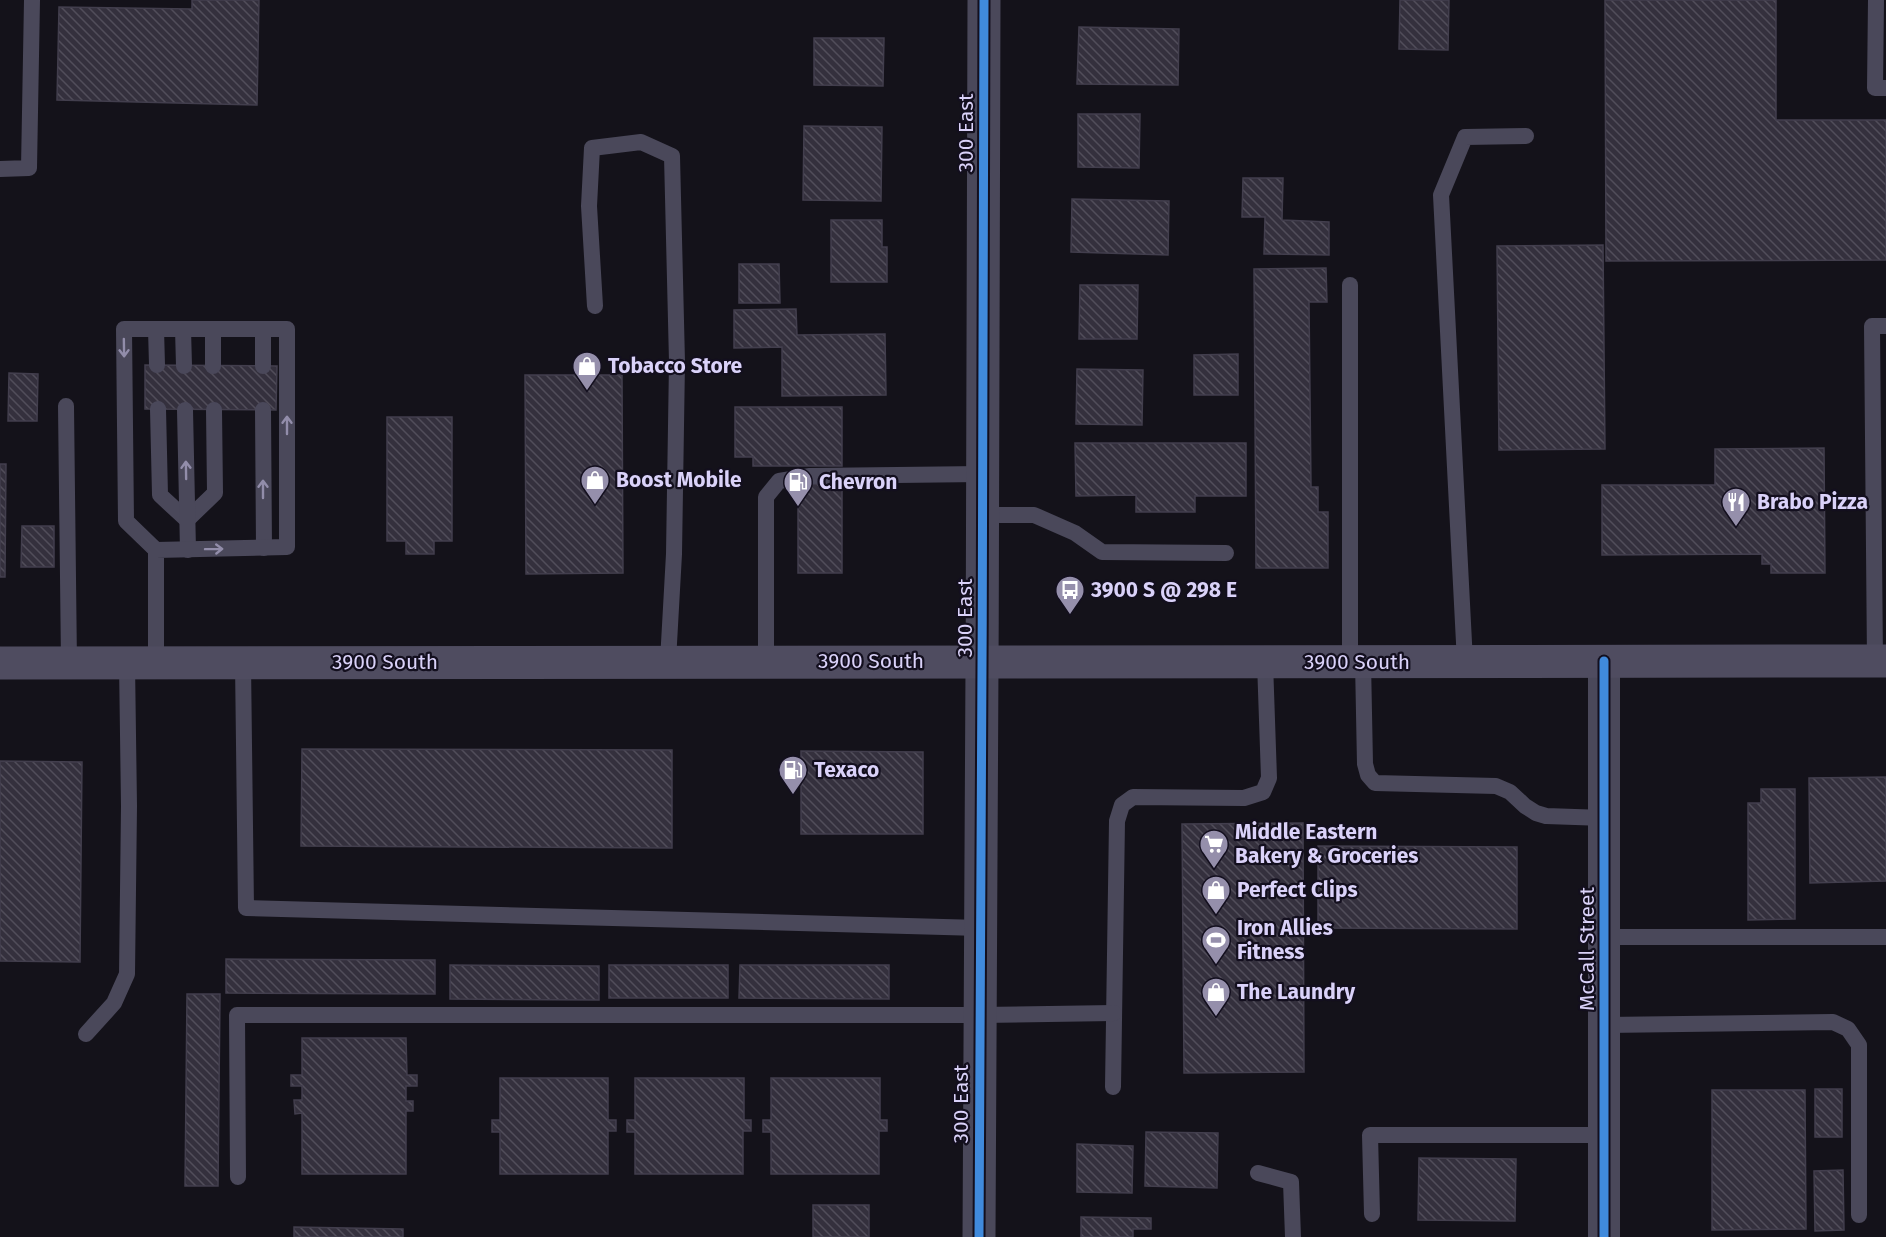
<svg xmlns="http://www.w3.org/2000/svg" width="1886" height="1237" font-family="'Fira Sans',sans-serif">
<style>
.building{fill:url(#building-back-hatch);stroke:#423e4d;stroke-width:1.5}
.lines{fill:none;stroke-linecap:round;stroke-linejoin:round}
.service{stroke:#4a485a;stroke-width:16}
.minor{stroke:#4a485a;stroke-width:32}
.tertiary{stroke:#4a485a;stroke-width:33}
.secondary{stroke:#4f4c60;stroke-width:33}
.cycleway-casing{stroke:#130f1e;stroke-width:13}
.cycleway{stroke:#408adc;stroke-width:9}
.oneway{stroke:#928daa}
.labels{text-anchor:middle;stroke-width:4.5;stroke-linejoin:round;paint-order:stroke}
.street-label{font-size:21px;fill:#dad2f9;stroke:#130f1e}
.poi-label{font-size:21px;font-weight:bold;fill:#dad2f9;stroke:#130f1e;text-anchor:start}
</style>
<defs>
<pattern id="building-back-hatch" width="6" height="6" patternUnits="userSpaceOnUse" patternTransform="scale(1.5)"><rect width="6" height="6" fill="#34303d"/><path d="M-1 5l2 2M0 0l6 6M5-1l2 2" fill="none" stroke="#514d5a"/></pattern>
</defs>
<rect width="100%" height="100%" fill="#14121a"/>
<g class="building">
<polygon points="192,0 259,0 257,105 57,100 59,7 192,9"/>
<polygon points="1400,0 1449,0 1448,50 1399,49"/>
<polygon points="1605,0 1776,0 1776,120 1886,120 1886,260 1606,261"/>
<polygon points="1079,27 1179,29 1178,85 1077,84"/>
<polygon points="814,38 884,38 883,86 814,85"/>
<polygon points="1078,114 1140,114 1139,168 1078,167"/>
<polygon points="804,126 882,127 881,201 803,200"/>
<polygon points="1243,178 1283,178 1282,220 1329,222 1329,255 1264,254 1265,217 1242,217"/>
<polygon points="1072,199 1169,201 1168,255 1071,252"/>
<polygon points="831,220 882,220 882,247 887,247 887,282 831,282"/>
<polygon points="1603,245 1605,449 1499,450 1497,246"/>
<polygon points="739,264 779,264 780,303 739,303"/>
<polygon points="1326,268 1327,302 1309,302 1311,487 1318,487 1318,512 1328,512 1328,568 1256,568 1254,269"/>
<polygon points="1080,285 1138,285 1137,339 1079,339"/>
<polygon points="796,309 797,335 885,334 886,395 782,396 782,347 734,348 734,310"/>
<polygon points="1238,354 1238,395 1194,395 1194,355"/>
<polygon points="145,365 277,366 276,410 145,409"/>
<polygon points="1077,369 1143,370 1142,425 1076,424"/>
<polygon points="9,373 38,374 37,421 8,421"/>
<polygon points="525,375 622,375 623,573 526,574"/>
<polygon points="735,407 842,407 842,466 753,466 753,457 735,457"/>
<polygon points="387,417 452,417 452,541 434,541 434,554 406,554 406,541 387,541"/>
<polygon points="1075,443 1246,443 1246,496 1195,496 1195,512 1136,512 1136,495 1076,496"/>
<polygon points="1824,448 1825,573 1771,573 1771,564 1762,564 1762,554 1602,555 1602,485 1715,485 1715,449"/>
<polygon points="0,464 6,464 5,577 0,577"/>
<rect x="798" y="484" width="44" height="89"/>
<polygon points="22,526 54,526 54,567 21,567"/>
<polygon points="302,749 672,750 672,848 301,846"/>
<polygon points="801,751 923,752 923,834 801,834"/>
<polygon points="0,761 82,762 80,962 0,961"/>
<polygon points="1886,777 1886,881 1810,883 1809,778"/>
<polygon points="1761,789 1795,789 1795,919 1748,920 1748,803 1761,803"/>
<polygon points="1303,823 1304,1072 1184,1073 1182,824"/>
<polygon points="1318,846 1517,847 1517,929 1318,928"/>
<polygon points="226,959 435,960 435,994 226,993"/>
<polygon points="450,965 599,966 599,1000 450,999"/>
<rect x="609" y="965" width="119" height="33"/>
<polygon points="740,965 889,965 889,999 739,998"/>
<polygon points="187,994 220,994 218,1186 185,1186"/>
<polygon points="302,1038 406,1038 407,1075 417,1075 417,1086 406,1086 406,1101 413,1101 413,1111 406,1111 406,1174 302,1174 302,1113 295,1114 294,1100 302,1100 302,1086 291,1086 291,1075 302,1075"/>
<polygon points="500,1078 608,1078 608,1120 616,1120 616,1131 608,1131 608,1174 500,1174 500,1132 492,1132 492,1120 500,1120"/>
<polygon points="635,1078 744,1078 744,1120 751,1120 751,1131 743,1131 743,1174 635,1174 635,1132 627,1132 627,1120 635,1120"/>
<polygon points="771,1078 880,1078 880,1120 887,1120 887,1131 879,1131 879,1174 771,1174 771,1132 763,1132 763,1120 771,1120"/>
<rect x="1815" y="1089" width="27" height="48"/>
<polygon points="1712,1090 1805,1090 1806,1229 1712,1230"/>
<polygon points="1146,1132 1218,1133 1217,1188 1145,1186"/>
<polygon points="1077,1144 1133,1146 1132,1193 1077,1192"/>
<polygon points="1419,1158 1516,1159 1515,1221 1418,1220"/>
<polygon points="1843,1170 1844,1230 1815,1231 1814,1171"/>
<rect x="813" y="1205" width="56" height="32"/>
<polygon points="1081,1217 1151,1218 1151,1229 1133,1229 1133,1237 1081,1237"/>
<polygon points="294,1227 403,1229 403,1237 294,1237"/>
</g>
<g class="lines">
<g class="service">
<polyline points="1876,0 1875,88 1886,88"/>
<polyline points="0,169 29,168 32,0"/>
<polyline points="1350,285 1350,662"/>
<polyline points="595,306 589,206 592,148 641,142 672,156 677,362 674,554 668,661"/>
<polyline points="156,329 157,365"/>
<polyline points="183,329 184,366"/>
<polyline points="213,329 213,366"/>
<polyline points="263,329 263,366"/>
<polyline points="66,406 69,663"/>
<polyline points="158,409 160,495 187,520 215,493 214,410"/>
<polyline points="185,410 188,550"/>
<polyline points="263,410 264,548"/>
<polyline points="983,515 1034,515 1075,533 1102,552 1226,553"/>
<polyline points="156,550 287,547 287,329 124,329 126,521 156,550 156,663"/>
<polyline points="766,661 766,497 779,481 810,476 982,474"/>
<polyline points="1875,661 1872,326 1886,326"/>
<polyline points="1363,662 1365,764 1368,775 1375,783 1496,786 1510,792 1525,806 1536,813 1546,816 1604,818"/>
<polyline points="1465,662 1441,195 1465,137 1526,136"/>
<polyline points="243,663 246,908 980,928"/>
<polyline points="1605,937 1886,937"/>
<polyline points="1605,1025 1833,1022 1848,1029 1859,1045 1859,1215"/>
<polyline points="86,1034 114,1003 127,974 129,806 127,663"/>
<polyline points="1113,1087 1117,821 1122,805 1133,797 1244,798 1263,792 1269,778 1265,662"/>
<polyline points="1258,1173 1291,1182 1293,1237"/>
<polyline points="238,1177 237,1015 980,1015 1114,1013"/>
<polyline points="1372,1214 1370,1135 1605,1135"/>
</g>
<polyline class="minor" points="1604,661 1604,1237"/>
<path class="tertiary" d="M979,1237C980,825 985,412 984,0"/>
<polyline class="secondary" points="0,663 1886,661"/>
<g class="cycleway-casing">
<g id="cycleway">
<polyline points="1604,661 1604,1237"/>
<path d="M979,1237C980,825 985,412 984,0"/>
</g>
</g>
<use href="#cycleway" class="cycleway"/>
</g>
<defs><path id="oneway-shaft" d="M-6 0H5M1.5-3L5.5 0L1.5 3" fill="none" stroke-width="1.6" stroke-linecap="round" stroke-linejoin="round" transform="scale(1.5)"/></defs>
<g class="oneway">
<use href="#oneway-shaft" transform="translate(124 348) rotate(89)"/>
<use href="#oneway-shaft" transform="translate(287 425) rotate(-90)"/>
<use href="#oneway-shaft" transform="translate(186 470) rotate(-91)"/>
<use href="#oneway-shaft" transform="translate(263 489) rotate(-90)"/>
<use href="#oneway-shaft" transform="translate(214 549) rotate(-1)"/>
</g>
<defs>
<g id="shop-pin" transform="scale(1.5)"><path d="M0 17L-7.5 6A9.5 9.5 0 1 1 7.5 6Z" fill="#958fab" stroke="#130f1e"/><path d="M-5-2.5h2.3a2.7 3.5 0 0 1 5.4 0H5L5.5 6h-11ZM-1.5-2.5h3a1.5 2.3 0 0 0-3 0Z" fill="#fff"/></g>
<g id="fuel-pin" transform="scale(1.5)"><path d="M0 17L-7.5 6A9.5 9.5 0 1 1 7.5 6Z" fill="#958fab" stroke="#130f1e"/><path d="M-5.5-6h7V0h2V4h1.3V-2.5L3-4.5l.8-.8L6-3V5H2.5V1h-1V6h-7ZM-4.2-4.7v3.2H.2V-4.7Z" fill="#fff"/></g>
<g id="restaurant-pin" transform="scale(1.5)"><path d="M0 17L-7.5 6A9.5 9.5 0 1 1 7.5 6Z" fill="#958fab" stroke="#130f1e"/><path d="M-5-6h1v4h1v-4h1v4h1v-4h1v5L-1.5 .5V6h-2V.5L-5-1ZM5-6V6H3V1.5H1.5Q1.5-4 5-6Z" fill="#fff"/></g>
<g id="bus-pin" transform="scale(1.5)"><path d="M0 17L-7.5 6A9.5 9.5 0 1 1 7.5 6Z" fill="#958fab" stroke="#130f1e"/><path d="M-5-6H5V4H4V6H2V4H-2V6H-4V4H-5ZM-3.5-4V0h7V-4ZM-3.5 1.2v1.5H-2V1.2ZM2 1.2v1.5H3.5V1.2Z" fill="#fff"/></g>
<g id="supermarket-pin" transform="scale(1.5)"><path d="M0 17L-7.5 6A9.5 9.5 0 1 1 7.5 6Z" fill="#958fab" stroke="#130f1e"/><path d="M-6-5.5h2.5l.6 2H6L4.5 2H-2.5L-4.4-4H-6ZM-1.5 3.2a1.3 1.3 0 1 0 .1 0ZM3 3.2a1.3 1.3 0 1 0 .1 0Z" fill="#fff"/></g>
<g id="stadium-pin" transform="scale(1.5)"><path d="M0 17L-7.5 6A9.5 9.5 0 1 1 7.5 6Z" fill="#958fab" stroke="#130f1e"/><path d="M0-5a6.5 5 0 1 0 0 10a6.5 5 0 1 0 0-10ZM-3.5-1.8h7v3.6h-7Z" fill="#fff"/></g>
</defs>
<g fill-rule="evenodd">
<use href="#shop-pin" x="587" y="366"/>
<use href="#shop-pin" x="595" y="480"/>
<use href="#fuel-pin" x="798" y="482"/>
<use href="#restaurant-pin" x="1736" y="502"/>
<use href="#bus-pin" x="1070" y="590"/>
<use href="#fuel-pin" x="793" y="770"/>
<use href="#supermarket-pin" x="1214" y="844"/>
<use href="#shop-pin" x="1216" y="890"/>
<use href="#stadium-pin" x="1216" y="940"/>
<use href="#shop-pin" x="1216" y="992"/>
</g>
<g class="labels">
<g class="street-label">
<text transform="translate(966 133) rotate(-90)" y="7">300 East</text>
<text transform="translate(965 618) rotate(-90)" y="7">300 East</text>
<text x="871" y="668">3900 South</text>
<text x="385" y="669">3900 South</text>
<text x="1357" y="669">3900 South</text>
<text transform="translate(1587 949) rotate(-90)" y="7">McCall Street</text>
<text transform="translate(961 1104) rotate(-90)" y="7">300 East</text>
</g>
<g class="poi-label">
<text x="608" y="373">Tobacco Store</text>
<text x="616" y="487">Boost Mobile</text>
<text x="819" y="489">Chevron</text>
<text x="1757" y="509">Brabo Pizza</text>
<text x="1091" y="597">3900 S @ 298 E</text>
<text x="814" y="777">Texaco</text>
<text x="1235" y="839">Middle Eastern<tspan x="1235" dy="24">Bakery &amp; Groceries</tspan></text>
<text x="1237" y="897">Perfect Clips</text>
<text x="1237" y="935">Iron Allies<tspan x="1237" dy="24">Fitness</tspan></text>
<text x="1237" y="999">The Laundry</text>
</g>
</g>
</svg>
